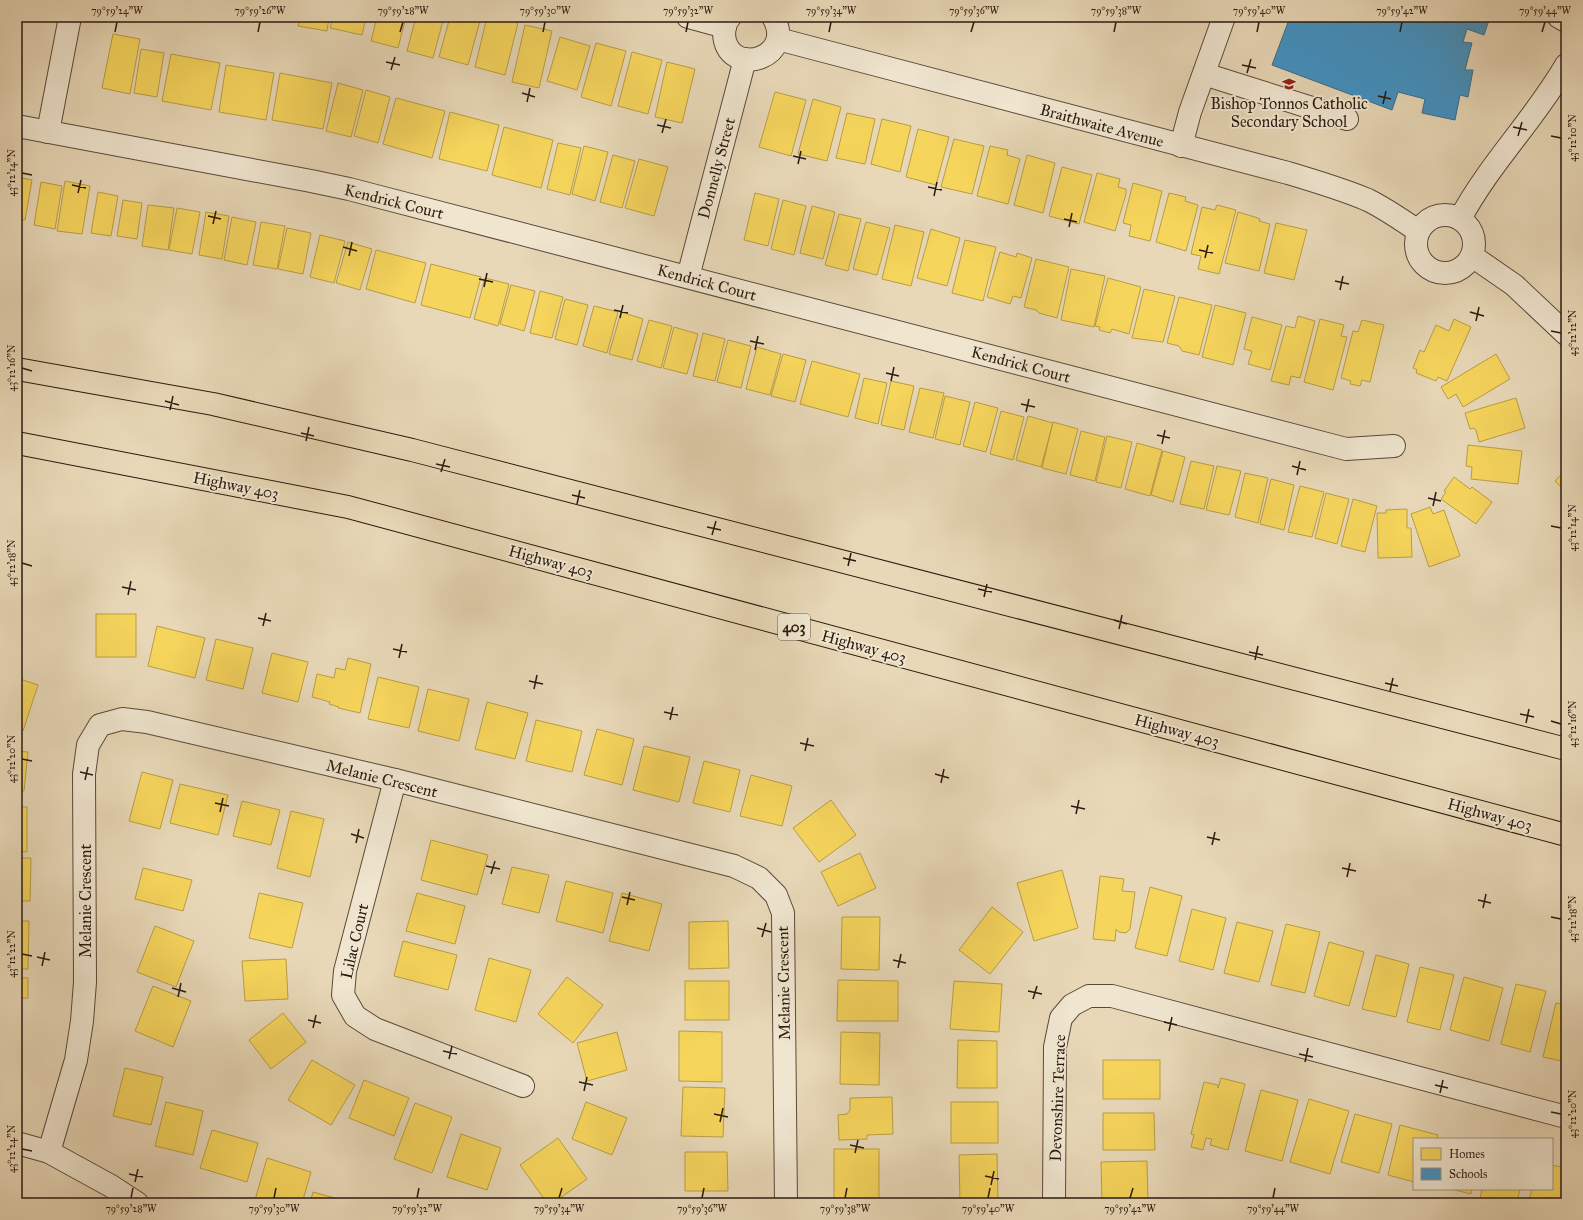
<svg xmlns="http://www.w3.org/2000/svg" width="1583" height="1220" font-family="'IM FELL Great Primer',serif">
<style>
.homes{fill:#f6d55c;stroke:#b99d45}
.schools{fill:#4393c3;stroke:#3c6e8d}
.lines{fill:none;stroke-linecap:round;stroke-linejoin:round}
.minor-casing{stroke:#5a4939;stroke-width:24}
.highway-casing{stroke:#2b190f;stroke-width:24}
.minor{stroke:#f0e6d0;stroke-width:22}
.highway{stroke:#e8d8b7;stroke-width:22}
.ticks{fill:none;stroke:#2b190f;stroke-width:1.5}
.labels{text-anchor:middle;stroke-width:4;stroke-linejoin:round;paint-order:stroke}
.shield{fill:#f0e6d0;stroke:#665649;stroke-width:1}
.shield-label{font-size:15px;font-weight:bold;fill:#2b190f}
.poi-label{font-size:16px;fill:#2b190f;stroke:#f0e6d0}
.street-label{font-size:16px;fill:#2b190f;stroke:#f0e6d0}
.neatline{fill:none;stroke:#2b190f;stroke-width:1.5}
.ticks-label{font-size:10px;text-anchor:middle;fill:#2b190f}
</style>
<rect width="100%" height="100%" fill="#e8d8b7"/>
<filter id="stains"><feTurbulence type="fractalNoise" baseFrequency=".005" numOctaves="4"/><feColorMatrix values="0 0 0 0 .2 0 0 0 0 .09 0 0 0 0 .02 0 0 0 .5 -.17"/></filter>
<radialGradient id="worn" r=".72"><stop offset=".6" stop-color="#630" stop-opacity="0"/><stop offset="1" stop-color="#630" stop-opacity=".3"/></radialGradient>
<g class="homes">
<polygon points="262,17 292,17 291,22"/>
<polygon points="300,17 329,17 327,31 298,26"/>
<polygon points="333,17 366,17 362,35 330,28"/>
<polygon points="377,17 406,17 398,48 371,41"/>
<polygon points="416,17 444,17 433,58 407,51"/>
<polygon points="450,17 481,17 468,65 439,57"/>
<polygon points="487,17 494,17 518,23 505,75 475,67"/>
<polygon points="525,25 552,31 539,88 512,82"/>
<polygon points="113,34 140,39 130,94 102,88"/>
<polygon points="560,37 590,46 577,90 547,81"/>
<polygon points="596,43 626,51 611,106 581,97"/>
<polygon points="141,49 164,53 157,97 134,93"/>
<polygon points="632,52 662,60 648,114 618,106"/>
<polygon points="171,54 220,63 211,110 162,101"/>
<polygon points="667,62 695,69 682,123 655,117"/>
<polygon points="226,65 274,73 266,120 219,112"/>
<polygon points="280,73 332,83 323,129 272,120"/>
<polygon points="338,83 363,90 351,137 326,131"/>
<polygon points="366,90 390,97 378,143 354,136"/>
<polygon points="775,92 806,100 791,156 759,147"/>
<polygon points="396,98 445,111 432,158 383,144"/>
<polygon points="813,99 841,107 827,161 798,154"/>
<polygon points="450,112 499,125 487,171 439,159"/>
<polygon points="847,113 875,119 865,164 836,158"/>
<polygon points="882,119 911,126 900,172 871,164"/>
<polygon points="504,127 553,140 541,188 492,175"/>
<polygon points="918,129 949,137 936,185 906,177"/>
<polygon points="954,139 984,146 972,194 941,187"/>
<polygon points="558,143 581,148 570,195 547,189"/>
<polygon points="584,146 608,152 595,201 572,194"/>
<polygon points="990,146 1008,150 1007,155 1020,159 1008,204 977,196"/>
<polygon points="613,155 635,161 622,208 600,202"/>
<polygon points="1027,155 1055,163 1043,213 1014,205"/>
<polygon points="639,159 668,167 654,216 625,208"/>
<polygon points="1062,167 1092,175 1079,224 1049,216"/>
<polygon points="1097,173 1120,179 1118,187 1126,189 1126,194 1115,231 1084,222"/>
<polygon points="17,177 32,180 25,220 17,219"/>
<polygon points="65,181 90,186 82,234 57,231"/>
<polygon points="41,182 62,186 55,229 34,225"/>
<polygon points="1133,183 1162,191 1150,241 1129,236 1131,225 1123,223"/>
<polygon points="98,192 118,196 111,236 91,233"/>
<polygon points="755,193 779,199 768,246 744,240"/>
<polygon points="1169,193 1186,197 1185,201 1198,205 1186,251 1156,242"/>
<polygon points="123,200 142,203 137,239 117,236"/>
<polygon points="783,200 806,206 794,255 771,249"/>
<polygon points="148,205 174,208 168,250 142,246"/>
<polygon points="1217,205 1236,210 1219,274 1198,269 1201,256 1191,254 1202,207 1215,210"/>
<polygon points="812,206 835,212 823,259 800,253"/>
<polygon points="177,208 200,212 192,254 169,250"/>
<polygon points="206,212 229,216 222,259 199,255"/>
<polygon points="1238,212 1255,217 1260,219 1259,221 1270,224 1259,271 1225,263"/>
<polygon points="839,214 861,219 848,271 825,265"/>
<polygon points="232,217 256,222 247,265 224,260"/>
<polygon points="261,222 285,226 277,269 253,265"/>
<polygon points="866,222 890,228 877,275 853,269"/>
<polygon points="1276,223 1307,230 1294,280 1264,273"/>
<polygon points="895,225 924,232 911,286 882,279"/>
<polygon points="287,228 311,233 303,274 278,269"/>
<polygon points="931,229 960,238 947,286 917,278"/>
<polygon points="320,235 345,241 334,283 310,277"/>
<polygon points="965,240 996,247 983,301 952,293"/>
<polygon points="348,242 372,249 360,290 336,283"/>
<polygon points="376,250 426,263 415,303 366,289"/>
<polygon points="1000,252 1016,257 1017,253 1032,258 1021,298 1013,296 1010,304 987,297"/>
<polygon points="1036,259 1069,267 1057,318 1039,313 1036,310 1024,307"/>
<polygon points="431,264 481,277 470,318 421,305"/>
<polygon points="1071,269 1105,276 1094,327 1061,320"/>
<polygon points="485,278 509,284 498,326 474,319"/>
<polygon points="1108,278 1141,287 1129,334 1112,329 1110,333 1099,330 1100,327 1095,326"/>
<polygon points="511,285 535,291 524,331 500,324"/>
<polygon points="1144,289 1175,296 1163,342 1132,338"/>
<polygon points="540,291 563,297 552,338 530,333"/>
<polygon points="1179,297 1212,305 1199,355 1182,351 1179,346 1167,343"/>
<polygon points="565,299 588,305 577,345 555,339"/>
<polygon points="1215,305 1246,313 1233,365 1202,357"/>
<polygon points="594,306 618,312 607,353 583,346"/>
<polygon points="621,312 643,319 632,360 609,354"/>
<polygon points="1298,316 1315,321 1300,378 1291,376 1289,385 1271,381 1286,326 1295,328"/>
<polygon points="1252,317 1282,325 1270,370 1248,364 1252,351 1244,349"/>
<polygon points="1320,319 1344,325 1341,336 1347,337 1333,390 1304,382"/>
<polygon points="1454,319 1471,327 1447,381 1438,377 1436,381 1416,373 1417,370 1413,368 1420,350 1424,352 1436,325 1449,331"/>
<polygon points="649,320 672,326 661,368 637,361"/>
<polygon points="1362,320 1384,325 1370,382 1362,380 1360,386 1350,384 1351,381 1341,378 1353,331 1358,332"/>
<polygon points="674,327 698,334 687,374 663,368"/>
<polygon points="703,333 725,339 715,381 693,376"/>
<polygon points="728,340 751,346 741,388 717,382"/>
<polygon points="757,347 781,354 770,395 746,389"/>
<polygon points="783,354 806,360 795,402 771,396"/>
<polygon points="1496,354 1510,379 1463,407 1456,394 1448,399 1441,387"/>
<polygon points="812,361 860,374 848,417 800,404"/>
<polygon points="864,378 887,383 878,424 855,418"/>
<polygon points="891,381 914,386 904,430 881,425"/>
<polygon points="920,388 944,393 933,438 909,432"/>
<polygon points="945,396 970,402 960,445 935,439"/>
<polygon points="1516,398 1525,428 1479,442 1476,430 1473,428 1470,429 1465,413"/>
<polygon points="975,402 998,408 986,452 963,446"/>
<polygon points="1001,411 1024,417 1013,460 990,454"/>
<polygon points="1028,416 1053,423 1041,467 1016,460"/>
<polygon points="1053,422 1078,429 1066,474 1042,468"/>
<polygon points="1081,431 1105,437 1095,481 1070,475"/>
<polygon points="1107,436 1132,442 1121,488 1096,482"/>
<polygon points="1137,443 1162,450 1150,496 1125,489"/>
<polygon points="1468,445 1522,451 1518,484 1471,479 1472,467 1466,466"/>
<polygon points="1163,451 1185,457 1173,502 1151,495"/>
<polygon points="1191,461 1214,466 1204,509 1180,504"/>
<polygon points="1217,466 1241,471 1229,515 1206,510"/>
<polygon points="1566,470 1566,492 1555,481"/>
<polygon points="1245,473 1268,478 1258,523 1235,517"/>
<polygon points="1454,477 1470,489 1472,487 1492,502 1476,524 1441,499 1446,492 1444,491"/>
<polygon points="1271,479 1294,485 1284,530 1260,524"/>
<polygon points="1300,486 1324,492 1312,537 1288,532"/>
<polygon points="1326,493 1349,499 1337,544 1315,538"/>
<polygon points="1353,499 1377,506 1365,552 1341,546"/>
<polygon points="1430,507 1433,514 1444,510 1460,556 1429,567 1411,514"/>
<polygon points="1407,509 1407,528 1411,528 1412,557 1378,558 1377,513 1386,513 1386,510"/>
<rect x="96" y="614" width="40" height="43"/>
<polygon points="157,626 205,638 195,678 148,666"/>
<polygon points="216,639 253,648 243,689 206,680"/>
<polygon points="272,653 308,662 298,702 262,693"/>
<polygon points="348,658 371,664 360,713 338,708 339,707 329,704 330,702 312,697 317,674 334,678 336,668 345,670"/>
<polygon points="378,677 419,687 409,728 368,719"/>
<polygon points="17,678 38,685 23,731 17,729"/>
<polygon points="428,689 469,699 459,741 418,731"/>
<polygon points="487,702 528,713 515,759 475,749"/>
<polygon points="536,720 582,731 572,772 526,761"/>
<polygon points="597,729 634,739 622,785 584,775"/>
<polygon points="644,746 690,757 679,802 633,790"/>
<polygon points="17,751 28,752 24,791 17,790"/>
<polygon points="704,761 740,770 730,812 693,803"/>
<polygon points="142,772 173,780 160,829 129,821"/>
<polygon points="751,775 792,786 782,826 740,816"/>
<polygon points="180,784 228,795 218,835 170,823"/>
<polygon points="831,800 856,835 819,862 793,828"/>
<polygon points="242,801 280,810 271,845 233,836"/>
<polygon points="17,807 27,807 27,852 17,851"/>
<polygon points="291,811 324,819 310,877 277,868"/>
<polygon points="431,840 488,855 477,895 421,880"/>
<polygon points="860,853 876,888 838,906 821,872"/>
<polygon points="17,858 31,858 30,901 17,901"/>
<polygon points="512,867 549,875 539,913 502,904"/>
<polygon points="143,868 192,880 183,911 135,899"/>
<polygon points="1062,870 1078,928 1034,941 1017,883"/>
<polygon points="1100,876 1124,879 1122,891 1135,892 1130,929 1126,933 1119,932 1116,929 1115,941 1093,939"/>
<polygon points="566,881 613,893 603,933 556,921"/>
<polygon points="1150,887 1182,896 1167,956 1135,948"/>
<polygon points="259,893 303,903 292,948 249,938"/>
<polygon points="417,893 465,906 455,944 406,931"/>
<polygon points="622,893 662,904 649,951 609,941"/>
<polygon points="992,907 1023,932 990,974 959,950"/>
<polygon points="1192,909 1226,918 1213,970 1179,961"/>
<polygon points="842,917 880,917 879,970 841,969"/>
<polygon points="17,921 29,921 28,969 17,969"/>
<polygon points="728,921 729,968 689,969 689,922"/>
<polygon points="1237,922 1273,931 1259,982 1224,973"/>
<polygon points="1286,924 1320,932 1305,993 1271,985"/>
<polygon points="155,926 194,941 176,987 137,972"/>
<polygon points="403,941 457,955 448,990 394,976"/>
<polygon points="1329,942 1364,952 1349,1006 1314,996"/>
<polygon points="1376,955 1409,964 1396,1017 1362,1009"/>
<polygon points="489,958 531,970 516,1022 475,1010"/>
<polygon points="286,959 288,999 245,1001 242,961"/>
<polygon points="1420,967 1454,975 1440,1030 1407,1022"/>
<polygon points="567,977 603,1005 573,1043 538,1014"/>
<polygon points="1464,977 1503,988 1489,1041 1450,1030"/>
<rect x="17" y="978" width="11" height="20"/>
<polygon points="838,980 898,981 898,1021 837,1021"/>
<rect x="685" y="981" width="44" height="39"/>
<polygon points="954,981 1002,984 999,1032 950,1029"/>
<polygon points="1516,984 1546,991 1530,1052 1501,1044"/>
<polygon points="153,986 191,1001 173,1047 135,1031"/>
<polygon points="1556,1003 1566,1005 1566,1062 1543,1057"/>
<polygon points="283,1013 306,1042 271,1069 249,1040"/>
<polygon points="679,1031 722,1032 722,1082 679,1081"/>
<polygon points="617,1032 627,1070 587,1081 577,1043"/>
<polygon points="841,1032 880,1033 879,1085 840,1084"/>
<polygon points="17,1040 22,1041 17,1062"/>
<polygon points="958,1040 997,1041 997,1088 957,1088"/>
<polygon points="312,1060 355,1085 331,1125 288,1100"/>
<rect x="1103" y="1060" width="57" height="39"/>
<polygon points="125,1068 163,1077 151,1125 113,1116"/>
<polygon points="1221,1078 1245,1084 1228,1150 1210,1145 1212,1139 1206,1138 1203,1150 1191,1147 1194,1135 1191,1134 1204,1082 1218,1085 1218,1088"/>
<polygon points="364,1080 409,1098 394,1136 349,1118"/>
<polygon points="683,1087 725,1088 723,1137 681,1136"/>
<polygon points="1261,1090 1298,1100 1282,1161 1245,1151"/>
<polygon points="892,1097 893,1134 867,1135 867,1139 839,1140 838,1115 847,1114 850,1110 850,1098"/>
<polygon points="1309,1099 1349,1111 1330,1174 1290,1162"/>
<polygon points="166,1102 203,1111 193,1155 155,1146"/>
<polygon points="586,1102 627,1118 612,1155 572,1139"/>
<rect x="951" y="1102" width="47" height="41"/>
<polygon points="415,1103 452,1117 432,1173 394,1159"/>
<polygon points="1103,1113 1154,1113 1155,1150 1103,1150"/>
<polygon points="1355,1114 1392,1124 1379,1173 1341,1162"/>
<polygon points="1400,1125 1438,1135 1437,1139 1414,1139 1414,1182 1388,1175"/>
<polygon points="212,1130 258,1143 247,1182 200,1168"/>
<polygon points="461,1134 501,1148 487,1190 447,1177"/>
<polygon points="558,1138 587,1179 553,1203 547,1203 520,1165"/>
<rect x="834" y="1149" width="45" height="52"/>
<polygon points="685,1152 727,1152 728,1191 685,1191"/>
<polygon points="997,1154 998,1203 960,1203 959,1155"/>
<polygon points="267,1158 311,1172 302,1203 266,1203 255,1200"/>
<polygon points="1147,1161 1148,1203 1102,1203 1101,1162"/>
<polygon points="1552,1165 1566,1168 1565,1203 1528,1203 1532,1189 1552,1189"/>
<polygon points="1451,1189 1472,1189 1471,1194"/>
<polygon points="1482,1189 1520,1189 1517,1203 1499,1203 1480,1198"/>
<polygon points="313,1192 353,1203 310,1203"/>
</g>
<polygon class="schools" points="1290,17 1490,17 1484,35 1467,29 1463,42 1472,43 1465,70 1473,70 1468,97 1460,95 1455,120 1422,113 1425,99 1398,92 1392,110 1272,65"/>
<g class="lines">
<g class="minor-casing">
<g id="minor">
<polyline points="688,17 725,27"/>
<path d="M730,17C724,24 723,32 725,41C735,77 796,56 773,17"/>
<polyline points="1559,17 1566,21"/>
<path d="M778,39L1288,173C1315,181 1342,189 1368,200C1386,209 1402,220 1418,231"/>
<polyline points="1204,74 1347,119"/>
<polyline points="17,126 311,181 349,189 1346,449 1394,446"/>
<polyline points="48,132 70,17"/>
<polyline points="1181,146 1190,112 1224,17"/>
<circle cx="1445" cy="244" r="29"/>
<path d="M1460,219C1489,164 1535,119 1566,65"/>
<polyline points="1472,256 1514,285 1566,334"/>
<polyline points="688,277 745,59"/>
<polyline points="395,780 345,971 343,995 355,1016 375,1029 523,1086"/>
<polyline points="17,1143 49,1152 111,1186 137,1203"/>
<polyline points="49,1152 76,1060 82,1021 85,982 84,774 88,745 100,725 122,719 147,722 395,780 734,866 759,878 776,895 783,913 786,1203"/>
<polyline points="1054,1203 1055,1047 1061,1018 1072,1005 1089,996 1112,996 1566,1117"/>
</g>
</g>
<g class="highway-casing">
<g id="highway">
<polyline points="17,369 213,404 412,450 1566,749"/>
<polyline points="17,443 348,507 1566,835"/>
</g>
</g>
<use href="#minor" class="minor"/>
<use href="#highway" class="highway"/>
</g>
<path class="ticks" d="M115,32L117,22M258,32L260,22M400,32L403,22M543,32L545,22M686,32L688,22M829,32L831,22M971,32L974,22M1114,32L1116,22M1257,32L1259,22M1400,32L1402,22M1542,32L1545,22M386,62L400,65M1242,65L1256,68M391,70L395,57M1247,73L1251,59M522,93L535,97M1378,96L1391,99M527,102L530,88M1383,104L1386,91M657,125L671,128M1513,127L1527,130M662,133L666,119M1518,136L1522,122M1551,136L1561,138M793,156L806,159M798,164L801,151M22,173L32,175M72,185L86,188M928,187L942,190M78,193L81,180M934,196L937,182M208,216L221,219M1064,219L1077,222M213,224L216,211M1069,227L1072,213M343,247L357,251M1199,250L1213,253M349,256L352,242M1205,258L1208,245M479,279L493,282M1335,281L1349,284M484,287L487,273M1340,290L1343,276M614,310L628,313M1470,312L1484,316M620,318L623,305M1476,321L1479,307M1551,331L1561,333M750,341L764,344M755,350L758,336M22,368L32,371M886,373L899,376M891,381L894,367M165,401L179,405M1021,404L1035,407M170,410L173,396M1026,412L1029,399M301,433L314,436M1157,435L1170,438M306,441L309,427M1162,444L1165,430M436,464L450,467M1292,466L1306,470M441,472L445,459M1297,475L1300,461M572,495L585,498M1428,498L1441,501M577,504L580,490M1433,506L1436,492M1551,526L1561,528M707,527L721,530M712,535L716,521M843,558L856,561M22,563L32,566M848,566L851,553M122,587L136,590M978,589L992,592M128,595L131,581M984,597L987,584M258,618L271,621M1114,620L1127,624M263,626L266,613M1119,629L1122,615M393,649L407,652M1249,652L1263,655M399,658L402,644M1255,660L1258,646M529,681L543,684M1385,683L1398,686M534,689L537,675M1390,691L1393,678M664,712L678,715M1520,714L1534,717M670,720L673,707M1551,721L1561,724M1526,723L1529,709M800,743L814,746M805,751L808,738M22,759L32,761M80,772L93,775M935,774L949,778M85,780L88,767M941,783L944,769M215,803L229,806M1071,806L1085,809M220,812L223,798M1076,814L1079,800M351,834L364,838M1207,837L1220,840M356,843L359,829M1212,845L1215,832M486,866L500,869M1342,868L1356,871M491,874L495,861M1347,877L1350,863M622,897L635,900M1478,900L1491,903M627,905L630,892M1483,908L1486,894M1551,917L1561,919M757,928L771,932M762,937L766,923M22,954L32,956M37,957L50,960M893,960L906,963M42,966L45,952M898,968L901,954M172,988L186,992M1028,991L1042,994M178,997L181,983M1033,999L1037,986M308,1020L321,1023M1164,1022L1177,1025M313,1028L316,1015M1169,1031L1172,1017M443,1051L457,1054M1299,1054L1313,1057M449,1059L452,1046M1305,1062L1308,1048M579,1082L593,1085M1435,1085L1448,1088M584,1091L587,1077M1440,1093L1443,1080M1551,1112L1561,1114M714,1114L728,1117M720,1122L723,1108M850,1145L864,1148M22,1149L32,1151M855,1153L858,1140M129,1174L143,1177M985,1176L999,1179M135,1182L138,1169M991,1185L994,1171M131,1198L133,1188M274,1198L276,1188M417,1198L419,1188M559,1198L562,1188M702,1198L704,1188M845,1198L847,1188M988,1198L990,1188M1130,1198L1133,1188M1273,1198L1275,1188"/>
<defs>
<g id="school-bare" transform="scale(1.08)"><path d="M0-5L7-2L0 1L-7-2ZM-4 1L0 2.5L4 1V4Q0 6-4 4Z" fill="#8f2418" stroke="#f0e6d0" stroke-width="2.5" paint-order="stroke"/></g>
</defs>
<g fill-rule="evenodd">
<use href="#school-bare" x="1289" y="84"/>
</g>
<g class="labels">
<rect class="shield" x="778" y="614" width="32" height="26" rx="3"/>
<g class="shield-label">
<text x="794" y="632">403</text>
</g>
<g class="poi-label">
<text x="1289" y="109">Bishop Tonnos Catholic<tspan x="1289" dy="18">Secondary School</tspan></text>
</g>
<g class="street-label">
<text transform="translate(1102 125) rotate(15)" y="6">Braithwaite Avenue</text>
<text transform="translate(716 168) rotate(-75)" y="6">Donnelly Street</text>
<text transform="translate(394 201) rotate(14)" y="6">Kendrick Court</text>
<text transform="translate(707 282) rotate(15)" y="6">Kendrick Court</text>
<text transform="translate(1021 364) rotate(15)" y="6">Kendrick Court</text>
<text transform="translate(236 485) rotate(11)" y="6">Highway 403</text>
<text transform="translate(551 561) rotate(15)" y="6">Highway 403</text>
<text transform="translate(864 646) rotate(15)" y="6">Highway 403</text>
<text transform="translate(1177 730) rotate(15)" y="6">Highway 403</text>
<text transform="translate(382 778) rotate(14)" y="6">Melanie Crescent</text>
<text transform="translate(1490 814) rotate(15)" y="6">Highway 403</text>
<text transform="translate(85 901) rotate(-90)" y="6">Melanie Crescent</text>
<text transform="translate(354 941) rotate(-77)" y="6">Lilac Court</text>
<text transform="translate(783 983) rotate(-91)" y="6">Melanie Crescent</text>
<text transform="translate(1057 1098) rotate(-88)" y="6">Devonshire Terrace</text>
</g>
</g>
<rect width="1583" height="1220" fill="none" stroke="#e8d8b7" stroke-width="44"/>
<rect x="1413" y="1138" width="140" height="52" fill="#f0e6d0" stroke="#a19483"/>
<rect x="1421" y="1148" width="20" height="12" fill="#f6d55c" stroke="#a19483"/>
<text x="1449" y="1158" font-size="12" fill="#2b190f">Homes</text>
<rect x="1421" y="1168" width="20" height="12" fill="#4393c3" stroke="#a19483"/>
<text x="1449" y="1178" font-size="12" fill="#2b190f">Schools</text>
<rect x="22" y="22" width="1539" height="1176" class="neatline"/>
<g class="ticks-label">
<text x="117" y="14">79°59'24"W</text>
<text x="260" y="14">79°59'26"W</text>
<text x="403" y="14">79°59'28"W</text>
<text x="545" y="14">79°59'30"W</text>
<text x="688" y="14">79°59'32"W</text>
<text x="831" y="14">79°59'34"W</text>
<text x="974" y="14">79°59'36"W</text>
<text x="1116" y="14">79°59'38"W</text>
<text x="1259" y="14">79°59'40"W</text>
<text x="1402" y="14">79°59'42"W</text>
<text x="1545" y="14">79°59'44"W</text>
<text transform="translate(1572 138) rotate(-90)" y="4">43°12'10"N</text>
<text transform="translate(11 173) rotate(-90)" y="4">43°12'14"N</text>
<text transform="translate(1572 333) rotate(-90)" y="4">43°12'12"N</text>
<text transform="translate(11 368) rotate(-90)" y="4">43°12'16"N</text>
<text transform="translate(1572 528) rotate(-90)" y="4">43°12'14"N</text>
<text transform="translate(11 563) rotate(-90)" y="4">43°12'18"N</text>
<text transform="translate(1572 724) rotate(-90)" y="4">43°12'16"N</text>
<text transform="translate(11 759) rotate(-90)" y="4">43°12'20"N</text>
<text transform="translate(1572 919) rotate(-90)" y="4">43°12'18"N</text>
<text transform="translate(11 954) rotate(-90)" y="4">43°12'22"N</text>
<text transform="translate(1572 1114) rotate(-90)" y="4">43°12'20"N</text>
<text transform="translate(11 1149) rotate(-90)" y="4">43°12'24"N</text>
<text x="131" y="1212">79°59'28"W</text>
<text x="274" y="1212">79°59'30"W</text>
<text x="417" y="1212">79°59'32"W</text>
<text x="559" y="1212">79°59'34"W</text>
<text x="702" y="1212">79°59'36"W</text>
<text x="845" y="1212">79°59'38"W</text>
<text x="988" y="1212">79°59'40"W</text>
<text x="1130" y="1212">79°59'42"W</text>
<text x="1273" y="1212">79°59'44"W</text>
</g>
<rect width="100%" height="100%" filter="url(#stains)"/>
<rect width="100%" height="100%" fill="url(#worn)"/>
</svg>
